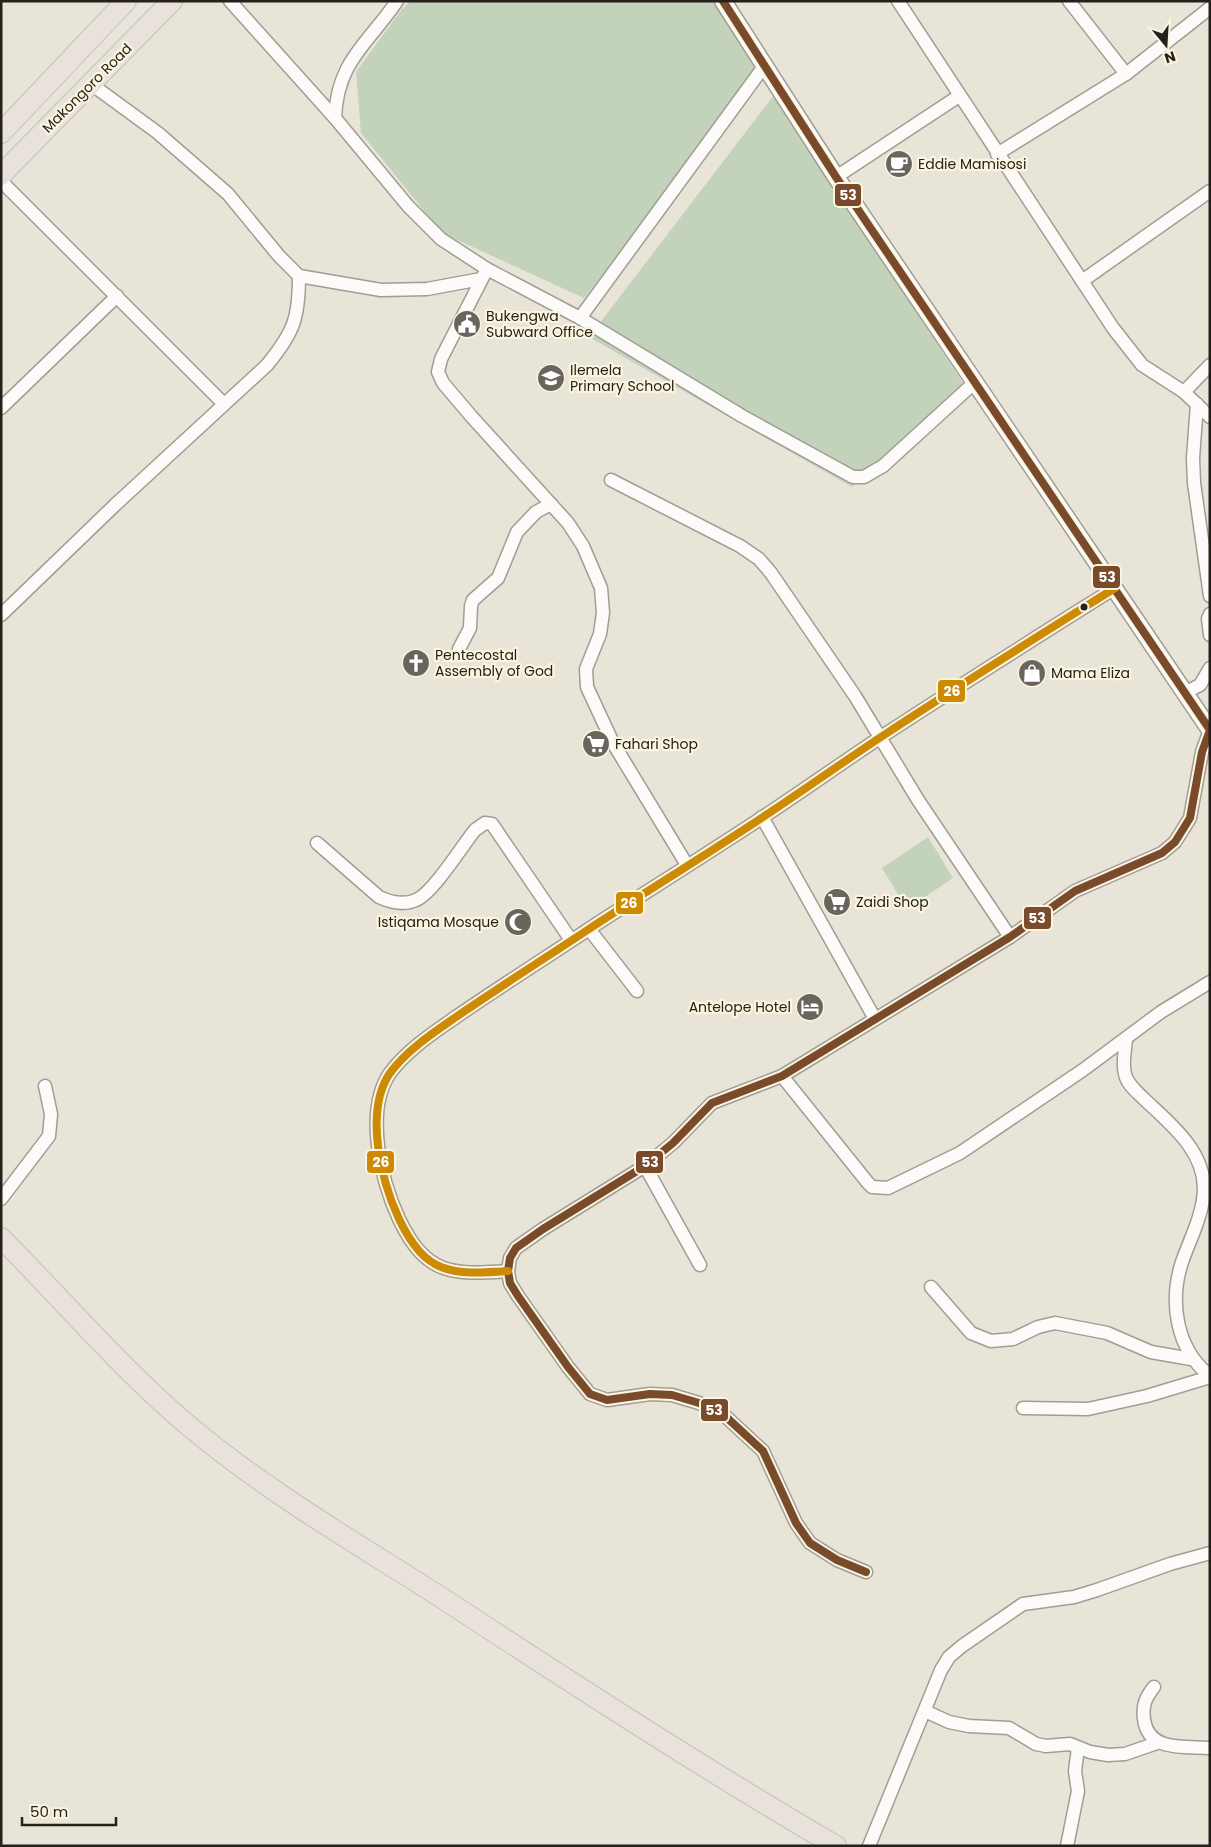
<svg xmlns="http://www.w3.org/2000/svg" width="1211" height="1847" font-family="Poppins,sans-serif">
<style>
.green{fill:#c3d2ba}
.lines{fill:none;stroke-linecap:round;stroke-linejoin:round}
.minor-casing{stroke:#a09d94;stroke-width:15}
.tertiary-casing{stroke:#a09d94;stroke-width:19}
.primary-casing{stroke:#c3c1ba;stroke-width:22}
.minor{stroke:#fcfbf9;stroke-width:12}
.tertiary{stroke:#fcfbf9;stroke-width:16}
.primary{stroke:#e8e1dc;stroke-width:20}
.bus-1-casing{stroke:#fbf5df;stroke-width:11}
.bus-2-casing{stroke:#fbf5df;stroke-width:11}
.bus-1{stroke:#7a4b2a;stroke-width:8}
.bus-2{stroke:#cd8b05;stroke-width:8}
.bus-dot{fill:#24211a;stroke:#fbf5df;stroke-width:2}
.labels{text-anchor:middle;stroke-width:4.5;stroke-linejoin:round;paint-order:stroke}
.street-label{font-size:14px;fill:#24211a;stroke:#fbf5df}
.poi-label{font-size:14px;fill:#24211a;stroke:#fbf5df;text-anchor:start}
.line-badge{stroke:#fbf5df;stroke-width:2}
.badge-label{font-size:14px;text-anchor:middle;font-weight:bold;fill:#fff}
</style>
<rect width="100%" height="100%" fill="#e8e4d8"/>
<g class="green">
<polygon points="411,1 718,1 767,72 584,298 442,233 361,133 356,72 402,9"/>
<polygon points="774,95 966,388 852,487 589,337"/>
<polygon points="928,837 953,878 907,909 882,868"/>
</g>
<g class="lines">
<g class="minor-casing">
<g id="minor">
<polyline points="230,1 335,118 408,206 441,239 487,269 580,318 742,416 853,477 864,477 883,466 974,383"/>
<polyline points="898,1 1113,328 1142,365 1184,392 1210,417"/>
<polyline points="1069,1 1126,74"/>
<polyline points="91,84 158,133 228,194 279,256 299,276 381,290 427,289 481,279"/>
<path d="M335,118C337,61 368,44 397,1"/>
<polyline points="997,154 1126,74 1210,8"/>
<polyline points="836,177 959,96"/>
<polyline points="1,181 223,403"/>
<polyline points="487,269 441,359 438,372 443,383 471,416 568,523 583,546 601,588 603,613 600,634 586,669 587,687 613,743 687,865"/>
<polyline points="1082,281 1210,191"/>
<polyline points="580,318 765,65"/>
<polyline points="1184,392 1210,365"/>
<polyline points="1197,404 1193,458 1194,483 1210,596"/>
<polyline points="1,408 117,296"/>
<polyline points="611,480 740,546 759,559 771,573 855,696 918,800 1010,937"/>
<polyline points="1210,614 1208,619 1210,635"/>
<path d="M1,615L115,505L267,365C294,332 299,318 299,276"/>
<polyline points="459,649 470,628 471,606 473,600 498,578 517,532 536,512 551,504"/>
<polyline points="1186,692 1200,685 1210,668"/>
<polyline points="762,817 875,1019"/>
<path d="M317,843L379,897C390,902 403,906 416,900C433,893 462,846 475,830L485,823L492,824L571,940"/>
<polyline points="589,929 637,991"/>
<path d="M1126,1040C1125,1051 1122,1063 1125,1074C1127,1084 1136,1091 1143,1098C1169,1123 1205,1150 1204,1190C1203,1215 1190,1239 1182,1262C1169,1302 1176,1349 1210,1376"/>
<polyline points="782,1076 868,1183 872,1187 888,1188 960,1153 1083,1070 1161,1012 1210,982"/>
<polyline points="645,1166 700,1265"/>
<polyline points="1,1199 49,1136 51,1114 45,1086"/>
<path d="M508,1271C451,1275 426,1275 399,1219C381,1180 364,1111 390,1073C407,1050 433,1033 456,1017C501,986 547,957 592,927C649,890 707,854 763,817C804,790 843,762 884,735C960,685 1037,637 1115,588"/>
<polyline points="931,1287 971,1333 991,1341 1013,1339 1038,1327 1055,1323 1107,1333 1151,1352 1191,1359"/>
<polyline points="1023,1408 1088,1409 1147,1396 1210,1377"/>
<polyline points="866,1572 837,1560 810,1543 796,1523 763,1451 724,1415 699,1403 672,1395 650,1394 607,1400 590,1394 568,1367 518,1296 510,1283 508,1271 510,1258 516,1248 543,1229 645,1166 673,1143 712,1103 782,1076 1010,937 1075,891 1162,853 1175,842 1190,818 1202,752 1210,730"/>
<path d="M1154,1687C1146,1697 1142,1705 1144,1719C1148,1752 1184,1746 1210,1748"/>
<polyline points="925,1711 949,1722 969,1726 1009,1728 1036,1744 1046,1746 1070,1744 1090,1752 1108,1755 1125,1754 1157,1743"/>
<polyline points="869,1846 941,1670 949,1657 962,1646 1023,1604 1074,1597 1097,1590 1170,1564 1210,1553"/>
<polyline points="1067,1846 1078,1791 1075,1771 1078,1748"/>
</g>
</g>
<g class="tertiary-casing">
<polyline id="tertiary" points="723,1 836,177 1210,730"/>
</g>
<g class="primary-casing">
<g id="primary">
<polyline points="1,133 126,1"/>
<polyline points="1,175 172,1"/>
<path d="M1,1238C67,1304 128,1377 201,1436C275,1496 359,1545 439,1596C570,1682 701,1767 836,1846"/>
</g>
</g>
<use href="#minor" class="minor"/>
<use href="#tertiary" class="tertiary"/>
<use href="#primary" class="primary"/>
<g class="bus-1-casing">
<polyline id="bus-1" points="723,1 836,177 1210,730 1202,752 1190,818 1175,842 1162,853 1075,891 1010,937 782,1076 712,1103 673,1143 645,1166 543,1229 516,1248 510,1258 508,1271 510,1283 518,1296 568,1367 590,1394 607,1400 650,1394 672,1395 699,1403 724,1415 763,1451 796,1523 810,1543 837,1560 866,1572"/>
</g>
<g class="bus-2-casing">
<path id="bus-2" d="M508,1271C451,1275 426,1275 399,1219C381,1180 364,1111 390,1073C407,1050 433,1033 456,1017C501,986 547,957 592,927C649,890 707,854 763,817C804,790 843,762 884,735C960,685 1037,637 1115,588"/>
</g>
<use href="#bus-1" class="bus-1"/>
<use href="#bus-2" class="bus-2"/>
</g>
<defs>
<g id="cafe-disc" transform="scale(1.4375)"><circle r="9.5" fill="#69655c" stroke="#fbf5df"/><path d="M-5.5-4.5H6V0H3Q3 3.5 0 3.5H-2.5Q-5.5 3.5-5.5 0ZM3-3.2v2h1.7v-2ZM-6 4.5H4V6H-6Z" fill="#fff"/></g>
<g id="civic-disc" transform="scale(1.4375)"><circle r="9.5" fill="#69655c" stroke="#fbf5df"/><path d="M-.6-6.5H3V-4.5H.6V-3L4-1V1h2V6H-6V1h2V-1L-.6-3ZM-1.2 2.5V6h2.4V2.5Z" fill="#fff"/></g>
<g id="school-disc" transform="scale(1.4375)"><circle r="9.5" fill="#69655c" stroke="#fbf5df"/><path d="M0-5L7-2L0 1L-7-2ZM-4 1L0 2.5L4 1V4Q0 6-4 4Z" fill="#fff"/></g>
<g id="church-disc" transform="scale(1.4375)"><circle r="9.5" fill="#69655c" stroke="#fbf5df"/><path d="M-1.2-6h2.4v3.5h3.3v2.4h-3.3V6h-2.4V-.1h-3.3v-2.4h3.3Z" fill="#fff"/></g>
<g id="shop-disc" transform="scale(1.4375)"><circle r="9.5" fill="#69655c" stroke="#fbf5df"/><path d="M-5-2.5h2.3a2.7 3.5 0 0 1 5.4 0H5L5.5 6h-11ZM-1.5-2.5h3a1.5 2.3 0 0 0-3 0Z" fill="#fff"/></g>
<g id="supermarket-disc" transform="scale(1.4375)"><circle r="9.5" fill="#69655c" stroke="#fbf5df"/><path d="M-6-5.5h2.5l.6 2H6L4.5 2H-2.5L-4.4-4H-6ZM-1.5 3.2a1.3 1.3 0 1 0 .1 0ZM3 3.2a1.3 1.3 0 1 0 .1 0Z" fill="#fff"/></g>
<g id="mosque-disc" transform="scale(1.4375)"><circle r="9.5" fill="#69655c" stroke="#fbf5df"/><path d="M3.5-4.9A6 6 0 1 0 3.5 4.9A5 5 0 1 1 3.5-4.9Z" fill="#fff"/></g>
<g id="hotel-disc" transform="scale(1.4375)"><circle r="9.5" fill="#69655c" stroke="#fbf5df"/><path d="M-6-4.5h1.5V1H6V5H4.5V3h-9V5H-6ZM-4 0a1.8 1.8 0 1 1 3.6 0ZM.5 0V-2.5h3Q6-2.5 6 0Z" fill="#fff"/></g>
</defs>
<g fill-rule="evenodd">
<use href="#cafe-disc" x="899" y="164"/>
<use href="#civic-disc" x="467" y="324"/>
<use href="#school-disc" x="551" y="378"/>
<use href="#church-disc" x="416" y="663"/>
<use href="#shop-disc" x="1032" y="673"/>
<use href="#supermarket-disc" x="596" y="744"/>
<use href="#supermarket-disc" x="837" y="902"/>
<use href="#mosque-disc" x="518" y="922"/>
<use href="#hotel-disc" x="810" y="1007"/>
</g>
<circle class="bus-dot" cx="1084" cy="607" r="4.5"/>
<g class="labels">
<g class="street-label">
<text transform="translate(87 88) rotate(-45)" y="5">Makongoro Road</text>
</g>
<g class="poi-label">
<text x="918" y="169">Eddie Mamisosi</text>
<text x="486" y="321">Bukengwa<tspan x="486" dy="16">Subward Office</tspan></text>
<text x="570" y="375">Ilemela<tspan x="570" dy="16">Primary School</tspan></text>
<text x="435" y="660">Pentecostal<tspan x="435" dy="16">Assembly of God</tspan></text>
<text x="1051" y="678">Mama Eliza</text>
<text x="615" y="749">Fahari Shop</text>
<text x="856" y="907">Zaidi Shop</text>
<text x="499" y="927" text-anchor="end">Istiqama Mosque</text>
<text x="791" y="1012" text-anchor="end">Antelope Hotel</text>
</g>
</g>
<g class="line-badge">
<rect x="834" y="183" width="28" height="24" rx="5" fill="#7a4b2a"/>
<rect x="1092" y="565" width="29" height="24" rx="5" fill="#7a4b2a"/>
<rect x="937" y="679" width="29" height="24" rx="5" fill="#cd8b05"/>
<rect x="615" y="891" width="29" height="24" rx="5" fill="#cd8b05"/>
<rect x="1023" y="906" width="29" height="24" rx="5" fill="#7a4b2a"/>
<rect x="366" y="1150" width="29" height="24" rx="5" fill="#cd8b05"/>
<rect x="635" y="1150" width="29" height="24" rx="5" fill="#7a4b2a"/>
<rect x="700" y="1398" width="29" height="24" rx="5" fill="#7a4b2a"/>
</g>
<g class="badge-label">
<text x="848" y="200">53</text>
<text x="1107" y="582">53</text>
<text x="952" y="696">26</text>
<text x="629" y="908">26</text>
<text x="1037" y="923">53</text>
<text x="381" y="1167">26</text>
<text x="650" y="1167">53</text>
<text x="714" y="1415">53</text>
</g>
<rect width="1211" height="1847" fill="none" stroke="#24211a" stroke-width="5"/>
<g transform="translate(1166 45) rotate(162)" stroke="#fbf5df" stroke-width="4" paint-order="stroke">
<path d="M0-4L9 19L0 12L-9 19Z" fill="#24211a"/>
<text y="-8" font-size="14" font-weight="bold" text-anchor="middle" fill="#24211a">N</text>
</g>
<path d="M22 1817v8h94v-8" fill="none" stroke="#24211a" stroke-width="2.5"/>
<text x="30" y="1817" font-size="15" fill="#24211a" stroke="#fbf5df" stroke-width="4" paint-order="stroke">50 m</text>
</svg>
